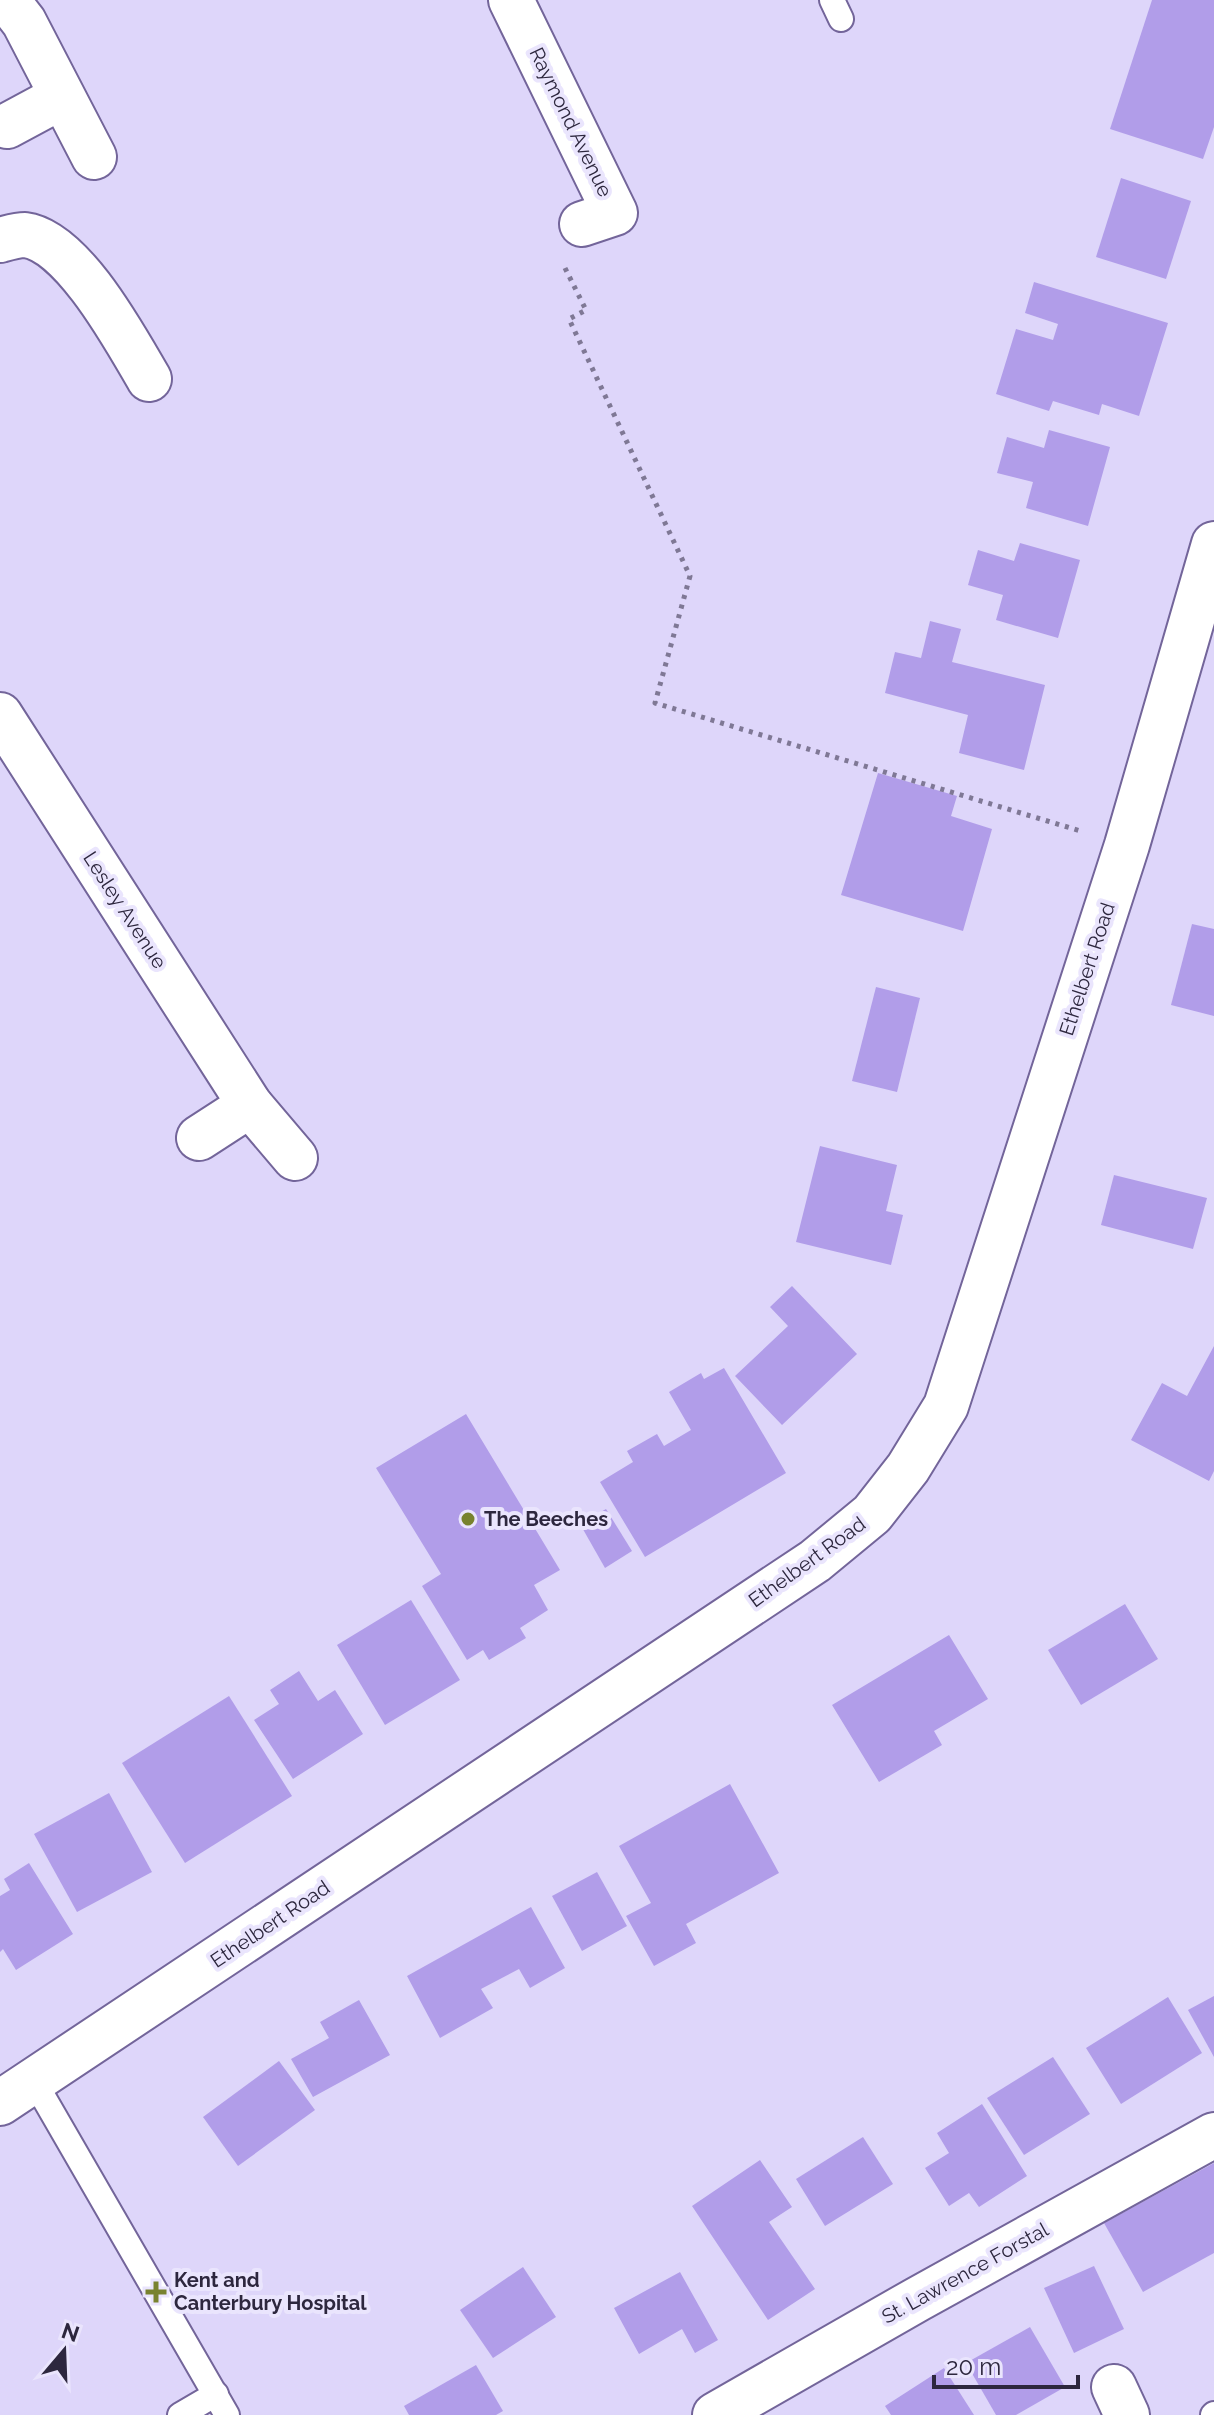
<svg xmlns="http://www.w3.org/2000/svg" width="1214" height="2415" font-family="Raleway,sans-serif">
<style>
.building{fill:#b19de9}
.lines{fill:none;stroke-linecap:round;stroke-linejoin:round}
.service-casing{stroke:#73659a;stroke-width:28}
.minor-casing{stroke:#73659a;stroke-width:48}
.path{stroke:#7f7895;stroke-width:5;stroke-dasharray:4 6;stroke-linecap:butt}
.service{stroke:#fff;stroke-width:24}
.minor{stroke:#fff;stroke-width:44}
.poi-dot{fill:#78822f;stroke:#eae5fd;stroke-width:3}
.labels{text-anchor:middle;stroke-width:8;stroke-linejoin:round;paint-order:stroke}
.street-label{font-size:20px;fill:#2d273e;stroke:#eae5fd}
.poi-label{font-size:20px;font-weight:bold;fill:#2d273e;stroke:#eae5fd;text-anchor:start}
</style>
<rect width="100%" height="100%" fill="#ded6fa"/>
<g class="building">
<polygon points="1152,0 1214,0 1214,127 1203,159 1110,129"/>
<polygon points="1121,178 1191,201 1166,279 1096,257"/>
<polygon points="1034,282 1168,323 1139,416 1102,404 1099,415 1053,401 1049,411 996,394 1016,329 1053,340 1058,324 1025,313"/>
<polygon points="1049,430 1110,447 1088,526 1026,508 1033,482 997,473 1007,437 1044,448"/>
<polygon points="1020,543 1080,560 1058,638 996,620 1003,595 968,585 978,550 1014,561"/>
<polygon points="930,621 961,629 952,662 1045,685 1024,770 959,753 968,715 885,693 895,652 921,658"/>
<polygon points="878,773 957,796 951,816 992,829 963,931 841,895"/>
<polygon points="1192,924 1214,929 1214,1016 1171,1005"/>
<polygon points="876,987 920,998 897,1092 852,1081"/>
<polygon points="820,1146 897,1165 886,1211 903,1215 891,1265 796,1242"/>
<polygon points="1114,1175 1207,1198 1193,1249 1101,1225"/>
<polygon points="792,1286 857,1354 782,1425 735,1376 788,1326 770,1307"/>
<polygon points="1214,1346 1214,1471 1209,1481 1131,1440 1162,1383 1187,1396"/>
<polygon points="724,1368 786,1473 645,1557 600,1482 633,1462 627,1451 657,1434 664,1446 691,1430 669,1392 701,1373 704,1379"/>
<polygon points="466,1414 560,1570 534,1585 548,1610 520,1628 526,1638 489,1660 483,1650 467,1660 422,1586 441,1574 376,1468"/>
<polygon points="606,1509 632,1551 605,1568 580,1524"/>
<polygon points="411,1600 460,1680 385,1725 337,1645"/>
<polygon points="1125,1604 1158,1659 1081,1705 1048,1650"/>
<polygon points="949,1635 988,1699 934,1731 942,1745 879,1782 832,1705"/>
<polygon points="299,1671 318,1701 335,1690 363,1734 293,1779 254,1720 279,1704 270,1690"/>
<polygon points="229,1696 292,1796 185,1863 122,1763"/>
<polygon points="730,1784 779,1873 686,1924 696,1943 654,1966 626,1916 651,1903 619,1846"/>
<polygon points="109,1793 152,1872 77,1912 34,1834"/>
<polygon points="29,1863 73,1934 16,1970 3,1949 0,1952 0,1896 10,1890 4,1879"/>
<polygon points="597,1872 627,1926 582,1951 552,1896"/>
<polygon points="531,1907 565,1968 530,1988 519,1969 481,1989 493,2008 440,2038 407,1976"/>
<polygon points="1214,1996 1214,2057 1188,2010"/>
<polygon points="1168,1997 1202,2053 1121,2104 1086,2048"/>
<polygon points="359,2000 390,2055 313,2097 291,2059 329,2038 320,2022"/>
<polygon points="1053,2057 1090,2114 1024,2155 987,2098"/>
<polygon points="279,2061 315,2110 238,2166 203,2117"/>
<polygon points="982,2104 1027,2176 979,2207 969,2193 949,2206 925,2168 949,2153 937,2133"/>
<polygon points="863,2137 893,2184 825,2226 796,2179"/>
<polygon points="760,2160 792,2207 769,2222 815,2289 768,2320 692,2206"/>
<polygon points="1214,2163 1214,2253 1143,2292 1104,2223"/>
<polygon points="1094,2266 1124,2329 1074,2353 1044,2288"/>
<polygon points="523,2267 556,2317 493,2358 460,2310"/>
<polygon points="680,2272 718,2340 695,2353 682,2329 639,2354 614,2308"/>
<polygon points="1030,2327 1065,2387 1016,2415 996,2415 966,2363"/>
<polygon points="476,2365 503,2411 496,2415 409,2415 404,2406"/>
<polygon points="944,2368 974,2415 891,2415 885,2406"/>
</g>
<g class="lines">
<g class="service-casing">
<g id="service">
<polyline points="832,0 841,19"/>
<polyline points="34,2081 227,2415"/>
<polyline points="180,2415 216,2394"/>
<polyline points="1213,2415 1214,2414"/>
</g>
</g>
<g class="minor-casing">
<g id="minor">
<polyline points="7,0 24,22 94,157"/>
<polyline points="511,0 615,213 582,224"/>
<polyline points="7,126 61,97"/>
<path d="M0,240C7,238 17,235 25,235C73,241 126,340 149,379"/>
<polyline points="0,715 250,1105 295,1158"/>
<polyline points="199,1138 250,1105"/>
<polyline points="0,2103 815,1561 872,1514 908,1468 946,1406 1127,845 1214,544"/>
<polyline points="1114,2387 1127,2415"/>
<polyline points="715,2415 918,2299 1214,2135"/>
</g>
</g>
<polyline class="path" points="565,268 586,310 569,319 690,576 655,703 1084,832"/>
<use href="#service" class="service"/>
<use href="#minor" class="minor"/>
</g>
<g class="poi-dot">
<circle cx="468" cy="1519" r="8"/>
<path d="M152 2280h8v8h8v8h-8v8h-8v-8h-8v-8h8z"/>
</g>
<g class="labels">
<g class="street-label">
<text transform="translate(571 122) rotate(64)" y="7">Raymond Avenue</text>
<text transform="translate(125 910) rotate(57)" y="7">Lesley Avenue</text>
<text transform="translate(1087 969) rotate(-72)" y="7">Ethelbert Road</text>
<text transform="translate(807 1562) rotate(-36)" y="7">Ethelbert Road</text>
<text transform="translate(270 1924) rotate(-34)" y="7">Ethelbert Road</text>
<text transform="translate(965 2273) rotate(-29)" y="7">St. Lawrence Forstal</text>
</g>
<g class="poi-label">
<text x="484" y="1526">The Beeches</text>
<text x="174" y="2287">Kent and<tspan x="174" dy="23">Canterbury Hospital</tspan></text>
</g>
</g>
<g transform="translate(64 2351) rotate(19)" stroke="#eae5fd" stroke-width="6" paint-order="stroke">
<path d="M0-6L14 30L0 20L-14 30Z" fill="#2d273e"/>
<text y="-12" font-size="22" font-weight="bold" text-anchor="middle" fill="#2d273e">N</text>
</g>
<path d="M934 2375v12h144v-12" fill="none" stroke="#2d273e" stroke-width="4"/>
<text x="946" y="2375" font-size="24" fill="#2d273e" stroke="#eae5fd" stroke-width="6" paint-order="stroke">20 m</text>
</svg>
